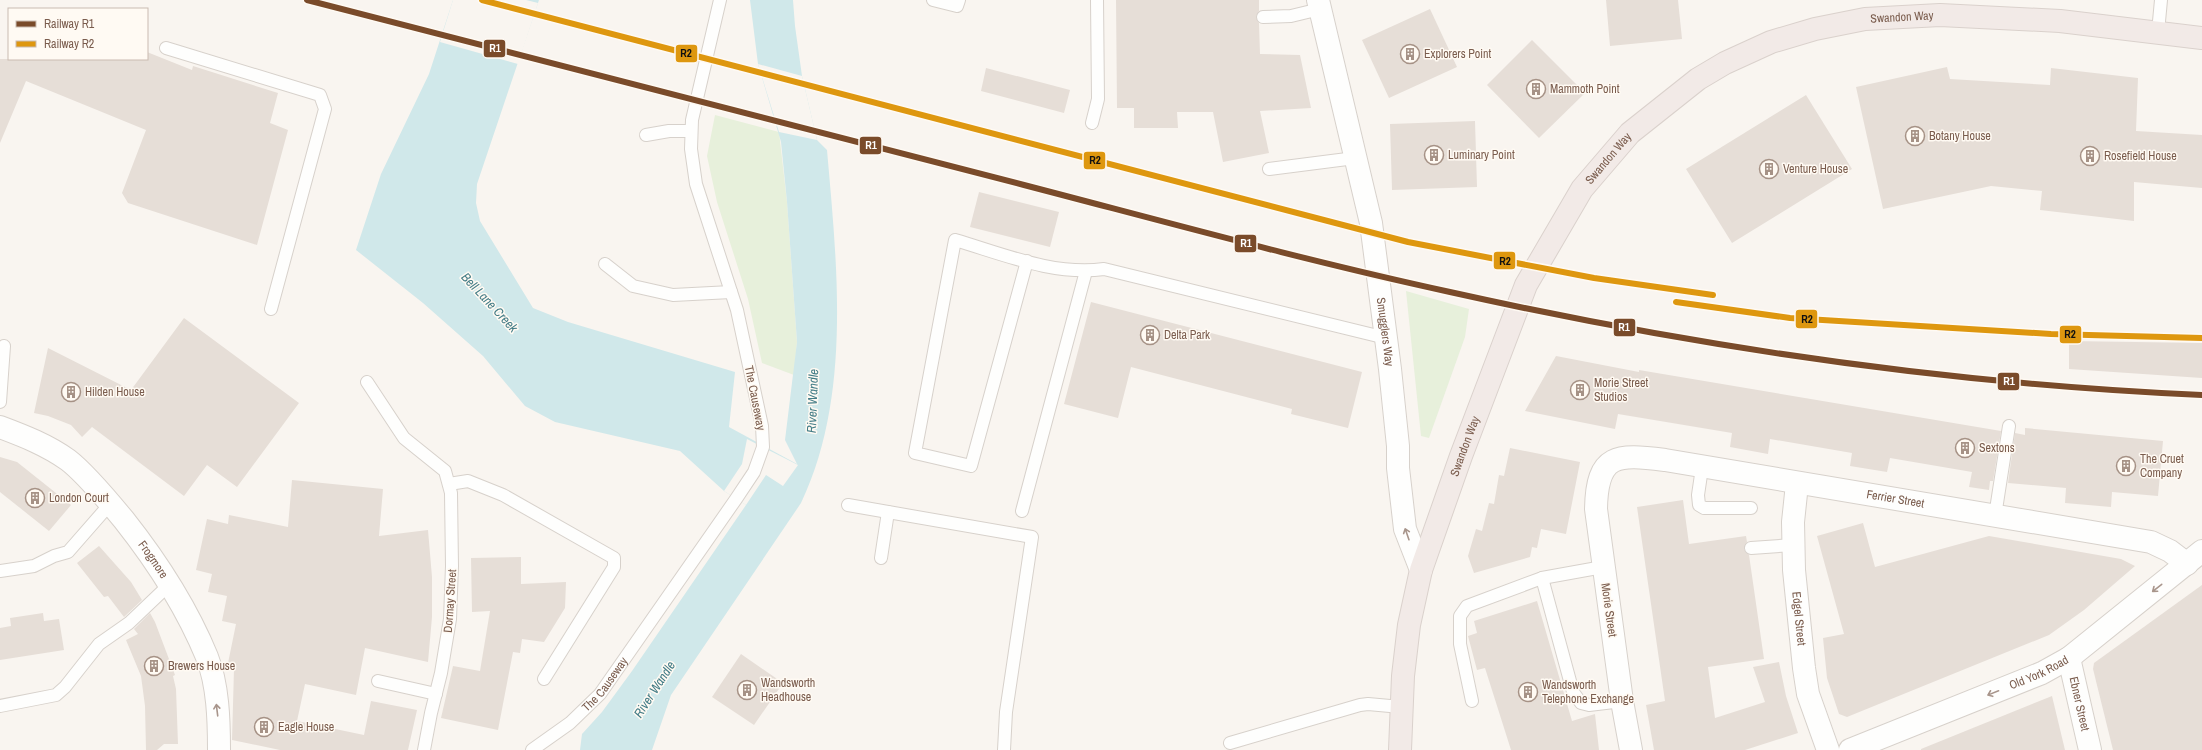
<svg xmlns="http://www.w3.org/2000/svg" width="2202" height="750" font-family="'Archivo Narrow',sans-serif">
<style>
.green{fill:#e7f0db}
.water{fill:#d0e8ea}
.pier{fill:#f9f5f0}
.building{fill:#e6ded7}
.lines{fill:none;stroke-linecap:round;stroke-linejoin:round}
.lane-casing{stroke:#d7d1cb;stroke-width:14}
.street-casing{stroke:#d7d1cb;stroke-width:24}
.highway-casing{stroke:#dad1cc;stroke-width:24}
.lane{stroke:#fefefd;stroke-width:12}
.street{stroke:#fefefd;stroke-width:22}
.highway{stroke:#f2eae7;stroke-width:22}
.rail-1-casing{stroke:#fffaf3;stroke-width:9}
.rail-2-casing{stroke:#fffaf3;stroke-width:9}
.rail-1{stroke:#7a4b2a;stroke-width:6}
.rail-2{stroke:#de970f;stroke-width:6}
.oneway{stroke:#a8958b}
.labels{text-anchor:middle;stroke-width:3;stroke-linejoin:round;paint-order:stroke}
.street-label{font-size:12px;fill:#7a5c4d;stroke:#fffaf3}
.poi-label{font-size:12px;fill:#7a5c4d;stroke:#fffaf3;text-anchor:start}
.water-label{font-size:13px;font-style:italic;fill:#437c86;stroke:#fffaf3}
.line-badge{stroke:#fffaf3;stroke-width:1.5}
.badge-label{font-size:11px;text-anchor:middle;font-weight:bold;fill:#fff}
.pale-badge-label{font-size:11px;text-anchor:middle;font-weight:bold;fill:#111}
</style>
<rect width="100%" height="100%" fill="#f9f5f0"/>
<g class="green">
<polygon points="715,115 779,132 787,202 797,342 794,375 762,363 748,299 717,202 707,156"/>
<polygon points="1406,291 1469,309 1465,337 1429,438 1421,436"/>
</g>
<path class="water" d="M453,0H539L477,184L476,203L480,221L533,308L568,322L735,372L729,427L797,464L785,440L797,342L787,202L781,142L758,64L750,0H793L795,26L802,76L817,140L827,150C837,265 852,396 801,503L671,695L652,750H580L582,734L602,712L632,671L746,505L724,491L680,451L555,422L525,406L483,356L423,303L356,250L381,174L429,74Z"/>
<g class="pier">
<polygon points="453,0 526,0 538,3 518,64 440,42"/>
<polygon points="758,64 802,76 817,140 779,132"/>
<polygon points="747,439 798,465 783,486 766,475 746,505 724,491 742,464"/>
</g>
<g class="building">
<polygon points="1116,0 1259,0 1259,11 1256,17 1259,23 1260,54 1300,55 1311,108 1260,111 1269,153 1223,162 1213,112 1177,112 1178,128 1134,128 1134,108 1117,108"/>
<polygon points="1606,0 1678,0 1682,39 1610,46"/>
<polygon points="1430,9 1457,67 1389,98 1362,40"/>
<polygon points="1532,40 1585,93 1539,138 1487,85"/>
<polygon points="147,52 192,70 193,66 278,93 270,123 288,130 257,245 128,203 122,193 146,130 26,81 0,143 0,59 147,59"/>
<polygon points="1947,67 1950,79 2050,85 2051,68 2138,78 2136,131 2202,135 2202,188 2134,182 2134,221 2040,210 2042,191 1991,186 1883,209 1856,87"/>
<polygon points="986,68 1070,90 1064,113 981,91"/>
<polygon points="1806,95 1852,169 1732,243 1686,169"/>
<polygon points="1475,121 1477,187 1392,190 1390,124"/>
<polygon points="979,192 1059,212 1050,247 970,227"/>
<polygon points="1091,302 1362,372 1348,428 1291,414 1292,409 1131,367 1118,418 1064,404"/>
<polygon points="184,318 299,403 237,487 207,465 184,496 92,427 82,437 71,425 48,416 34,413 48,348 131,390"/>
<polygon points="2069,341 2202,343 2202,378 2069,369"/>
<polygon points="1556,356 1639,372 1639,370 2001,431 1993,481 1990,481 1989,490 1969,487 1972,472 1890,458 1887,472 1850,466 1852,453 1770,439 1768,454 1730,447 1732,433 1618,414 1615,429 1525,411"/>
<polygon points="2025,428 2163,441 2158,496 2112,492 2111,507 2065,503 2066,488 2008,483 2015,433 2025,435"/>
<polygon points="1510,448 1580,462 1566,534 1541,529 1537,548 1532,547 1530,557 1474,573 1468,556 1476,529 1482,531 1489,503 1494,504 1499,475 1504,476"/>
<polygon points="0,457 17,462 71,505 49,531 0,492"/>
<polygon points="292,480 383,489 379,536 428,530 432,577 432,617 428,662 365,648 356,695 305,684 297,721 364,735 371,701 417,710 408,750 280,750 232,740 234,669 227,668 236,624 222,621 227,596 208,592 212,574 196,570 207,519 228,524 229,515 288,527"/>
<polygon points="1683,500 1689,544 1746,536 1747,542 1744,549 1749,555 1764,659 1708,667 1715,718 1765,702 1753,667 1779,662 1786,696 1798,733 1745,750 1654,750 1646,705 1665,701 1637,507"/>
<polygon points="1863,523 1875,567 1989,536 2121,559 2135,566 2084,610 2049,635 1847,717 1839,714 1827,678 1823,638 1844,634 1817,536"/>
<polygon points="99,546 131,582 142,600 124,617 108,596 104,597 77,563"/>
<polygon points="521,557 521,584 566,582 565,608 544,642 522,639 520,653 513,652 498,730 441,718 453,666 480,671 490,611 472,612 471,558"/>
<polygon points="2202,585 2202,750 2113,750 2093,669 2094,663"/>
<polygon points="1537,601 1572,721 1595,714 1599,750 1511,750 1485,668 1477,670 1468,636 1477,633 1474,621"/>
<polygon points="43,613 44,621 59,619 64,650 0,660 0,628 11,626 10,618"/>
<polygon points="150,613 155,622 175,675 173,676 176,689 178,744 164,744 157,750 146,750 145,706 141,676 126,640 138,634 134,629"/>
<polygon points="741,654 783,683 754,725 712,697"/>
<polygon points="2052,696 2065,750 1921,750 1921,749"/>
</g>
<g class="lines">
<g class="lane-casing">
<g id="lane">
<polyline points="933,0 957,6 959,0"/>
<polyline points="1263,17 1291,16 1320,9"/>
<polyline points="2158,32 2161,0"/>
<polyline points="166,48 320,95 325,109 271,309"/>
<polyline points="1092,123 1098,99 1097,0"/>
<polyline points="646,135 669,131 691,131"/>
<polyline points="1269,169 1355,158"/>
<path d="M1027,261L971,466L915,453L955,240C1003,254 1054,276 1104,269L1386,338"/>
<polyline points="605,264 633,286 673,295 731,292"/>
<polyline points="367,382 404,438 445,471 451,493 452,566 450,619 441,673 431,713 424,750"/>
<polyline points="0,402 4,346"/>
<polyline points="1702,468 1698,495 1699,505 1704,508 1751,508"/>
<polyline points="449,484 468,481 503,495 614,558 614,567 544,679"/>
<polyline points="848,505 1032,537 1006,712 1004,750"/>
<polyline points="1022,511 1086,271"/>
<polyline points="1995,516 2009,426"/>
<polyline points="1751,548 1793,545"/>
<polyline points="881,558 888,512"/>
<polyline points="0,571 34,566 54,556 68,552 110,504"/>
<polyline points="1542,578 1573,692 1581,703 1589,705 1622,701"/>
<polyline points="378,681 436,694"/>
<polyline points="1472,701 1460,644 1460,616 1467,606 1542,578 1603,567"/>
<polyline points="0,706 56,695 65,687 99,644 129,623 171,583"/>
<polyline points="1230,743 1360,705 1368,704 1401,707"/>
<path id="s1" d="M532,750L570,723L600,694L736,499L754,472L763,447L762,426L737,310L696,184L691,149L692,120L720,0"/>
</g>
</g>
<g class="street-casing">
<g id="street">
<path id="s2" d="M1318,0L1371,223L1390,369L1398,446V468L1405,529L1421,570"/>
<path id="s3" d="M0,427C24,436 47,445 68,460C85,473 110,503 124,520C158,563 186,606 207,657C218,685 219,720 219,750"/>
<path id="s4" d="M1797,484L1793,522L1794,570L1804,668L1808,694L1828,750"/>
<path id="s5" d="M2069,658L2090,750"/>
<path id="s6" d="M1631,750L1622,701L1596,509C1597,453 1617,454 1665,460L2151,542L2170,551L2187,564"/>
<path id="s7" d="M1850,750L2042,673L2069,658L2202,551"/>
</g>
</g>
<g class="highway-casing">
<g id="highway">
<path id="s8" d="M1400,750L1403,676L1409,625L1421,570L1461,456L1526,285L1582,189L1630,133L1698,79L1725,63L1771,42L1815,29L1865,19L1940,15L2060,21L2202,38"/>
</g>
</g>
<use href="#lane" class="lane"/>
<use href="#street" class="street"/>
<use href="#highway" class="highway"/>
<g class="rail-1-casing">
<path id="rail-1" d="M307,0C546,61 785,123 1024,185C1166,222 1307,261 1450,292C1697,347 1949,384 2202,395"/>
</g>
<g class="rail-2-casing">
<g id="rail-2">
<polyline points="482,0 1408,242 1594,278 1713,295"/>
<polyline points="1676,302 1790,318 2051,334 2202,338"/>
</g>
</g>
<use href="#rail-1" class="rail-1"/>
<use href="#rail-2" class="rail-2"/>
</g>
<defs><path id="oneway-shaft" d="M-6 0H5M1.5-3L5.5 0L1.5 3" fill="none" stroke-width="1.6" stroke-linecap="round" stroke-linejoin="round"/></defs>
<g class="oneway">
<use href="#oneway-shaft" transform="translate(1407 534) rotate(-109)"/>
<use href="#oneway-shaft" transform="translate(2157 588) rotate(142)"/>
<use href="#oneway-shaft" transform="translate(1993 693) rotate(158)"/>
<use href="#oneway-shaft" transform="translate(217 710) rotate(-97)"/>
</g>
<defs>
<g id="building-ring" transform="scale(1)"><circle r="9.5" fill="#fffaf3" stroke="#a69286" stroke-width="1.5"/><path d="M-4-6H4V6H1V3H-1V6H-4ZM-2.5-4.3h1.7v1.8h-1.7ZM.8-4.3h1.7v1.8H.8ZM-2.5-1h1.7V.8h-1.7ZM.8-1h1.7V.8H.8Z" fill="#a69286"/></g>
</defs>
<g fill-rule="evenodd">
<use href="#building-ring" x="1410" y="54"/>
<use href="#building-ring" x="1536" y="89"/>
<use href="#building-ring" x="1915" y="136"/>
<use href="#building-ring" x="1434" y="155"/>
<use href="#building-ring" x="2090" y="156"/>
<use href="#building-ring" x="1769" y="169"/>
<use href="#building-ring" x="1150" y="335"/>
<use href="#building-ring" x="1580" y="390"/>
<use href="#building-ring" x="71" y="392"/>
<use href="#building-ring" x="1965" y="448"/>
<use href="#building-ring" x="2126" y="466"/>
<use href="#building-ring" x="35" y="498"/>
<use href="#building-ring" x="154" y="666"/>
<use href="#building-ring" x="747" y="690"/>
<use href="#building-ring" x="1528" y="692"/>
<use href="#building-ring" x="264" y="727"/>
</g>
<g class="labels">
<g class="street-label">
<text dy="4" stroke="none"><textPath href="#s8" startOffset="973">Swandon Way</textPath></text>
<text dy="4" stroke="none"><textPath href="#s8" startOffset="637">Swandon Way</textPath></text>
<text dy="4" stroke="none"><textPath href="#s2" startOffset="339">Smugglers Way</textPath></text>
<text transform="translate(755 398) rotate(79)" y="4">The Causeway</text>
<text dy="4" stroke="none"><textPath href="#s8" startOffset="313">Swandon Way</textPath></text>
<text dy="4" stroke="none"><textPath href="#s6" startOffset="583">Ferrier Street</textPath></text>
<text dy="4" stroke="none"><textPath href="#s3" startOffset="207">Frogmore</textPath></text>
<text transform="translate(450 601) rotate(-86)" y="4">Dormay Street</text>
<text transform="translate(1609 610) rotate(82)" y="4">Morie Street</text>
<text dy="4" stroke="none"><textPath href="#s4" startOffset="135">Edgel Street</textPath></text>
<text dy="4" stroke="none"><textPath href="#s7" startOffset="204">Old York Road</textPath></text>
<text dy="4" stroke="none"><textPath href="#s1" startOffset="99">The Causeway</textPath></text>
<text dy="4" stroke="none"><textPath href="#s5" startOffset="47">Ebner Street</textPath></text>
</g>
<g class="poi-label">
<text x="1424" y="58">Explorers Point</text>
<text x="1550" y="93">Mammoth Point</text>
<text x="1929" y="140">Botany House</text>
<text x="1448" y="159">Luminary Point</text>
<text x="2104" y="160">Rosefield House</text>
<text x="1783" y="173">Venture House</text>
<text x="1164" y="339">Delta Park</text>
<text x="1594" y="387">Morie Street<tspan x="1594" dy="14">Studios</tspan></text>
<text x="85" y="396">Hilden House</text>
<text x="1979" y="452">Sextons</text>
<text x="2140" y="463">The Cruet<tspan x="2140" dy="14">Company</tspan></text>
<text x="49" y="502">London Court</text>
<text x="168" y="670">Brewers House</text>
<text x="761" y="687">Wandsworth<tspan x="761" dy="14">Headhouse</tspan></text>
<text x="1542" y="689">Wandsworth<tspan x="1542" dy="14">Telephone Exchange</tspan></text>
<text x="278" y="731">Eagle House</text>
</g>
<g class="water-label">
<text transform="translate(490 302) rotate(47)" y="5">Bell Lane Creek</text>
<text transform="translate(812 401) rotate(-88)" y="5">River Wandle</text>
<text transform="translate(654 689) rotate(-57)" y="5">River Wandle</text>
</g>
</g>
<g class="line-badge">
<rect x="483" y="39" width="23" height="19" rx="4" fill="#7a4b2a"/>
<rect x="675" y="44" width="23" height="19" rx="4" fill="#de970f"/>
<rect x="859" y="136" width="23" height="19" rx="4" fill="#7a4b2a"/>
<rect x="1083" y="151" width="23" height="19" rx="4" fill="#de970f"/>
<rect x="1234" y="234" width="23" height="19" rx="4" fill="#7a4b2a"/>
<rect x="1493" y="251" width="23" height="19" rx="4" fill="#de970f"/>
<rect x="1795" y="309" width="23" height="20" rx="4" fill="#de970f"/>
<rect x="1613" y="318" width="23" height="19" rx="4" fill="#7a4b2a"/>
<rect x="2059" y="325" width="23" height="19" rx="4" fill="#de970f"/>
<rect x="1997" y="372" width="23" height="19" rx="4" fill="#7a4b2a"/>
</g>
<g class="badge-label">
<text x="495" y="52">R1</text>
<text x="871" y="149">R1</text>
<text x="1246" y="247">R1</text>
<text x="1624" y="331">R1</text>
<text x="2009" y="385">R1</text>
</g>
<g class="pale-badge-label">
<text x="686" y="57">R2</text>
<text x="1095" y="164">R2</text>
<text x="1505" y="265">R2</text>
<text x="1807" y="323">R2</text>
<text x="2070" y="338">R2</text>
</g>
<rect x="8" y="8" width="140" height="52" fill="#fffaf3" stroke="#cabbb1"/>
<rect x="16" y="21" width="20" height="6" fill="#7a4b2a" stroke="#cabbb1"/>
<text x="44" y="28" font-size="12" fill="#7a5c4d">Railway R1</text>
<rect x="16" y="41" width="20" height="6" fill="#de970f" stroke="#cabbb1"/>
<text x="44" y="48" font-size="12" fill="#7a5c4d">Railway R2</text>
</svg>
